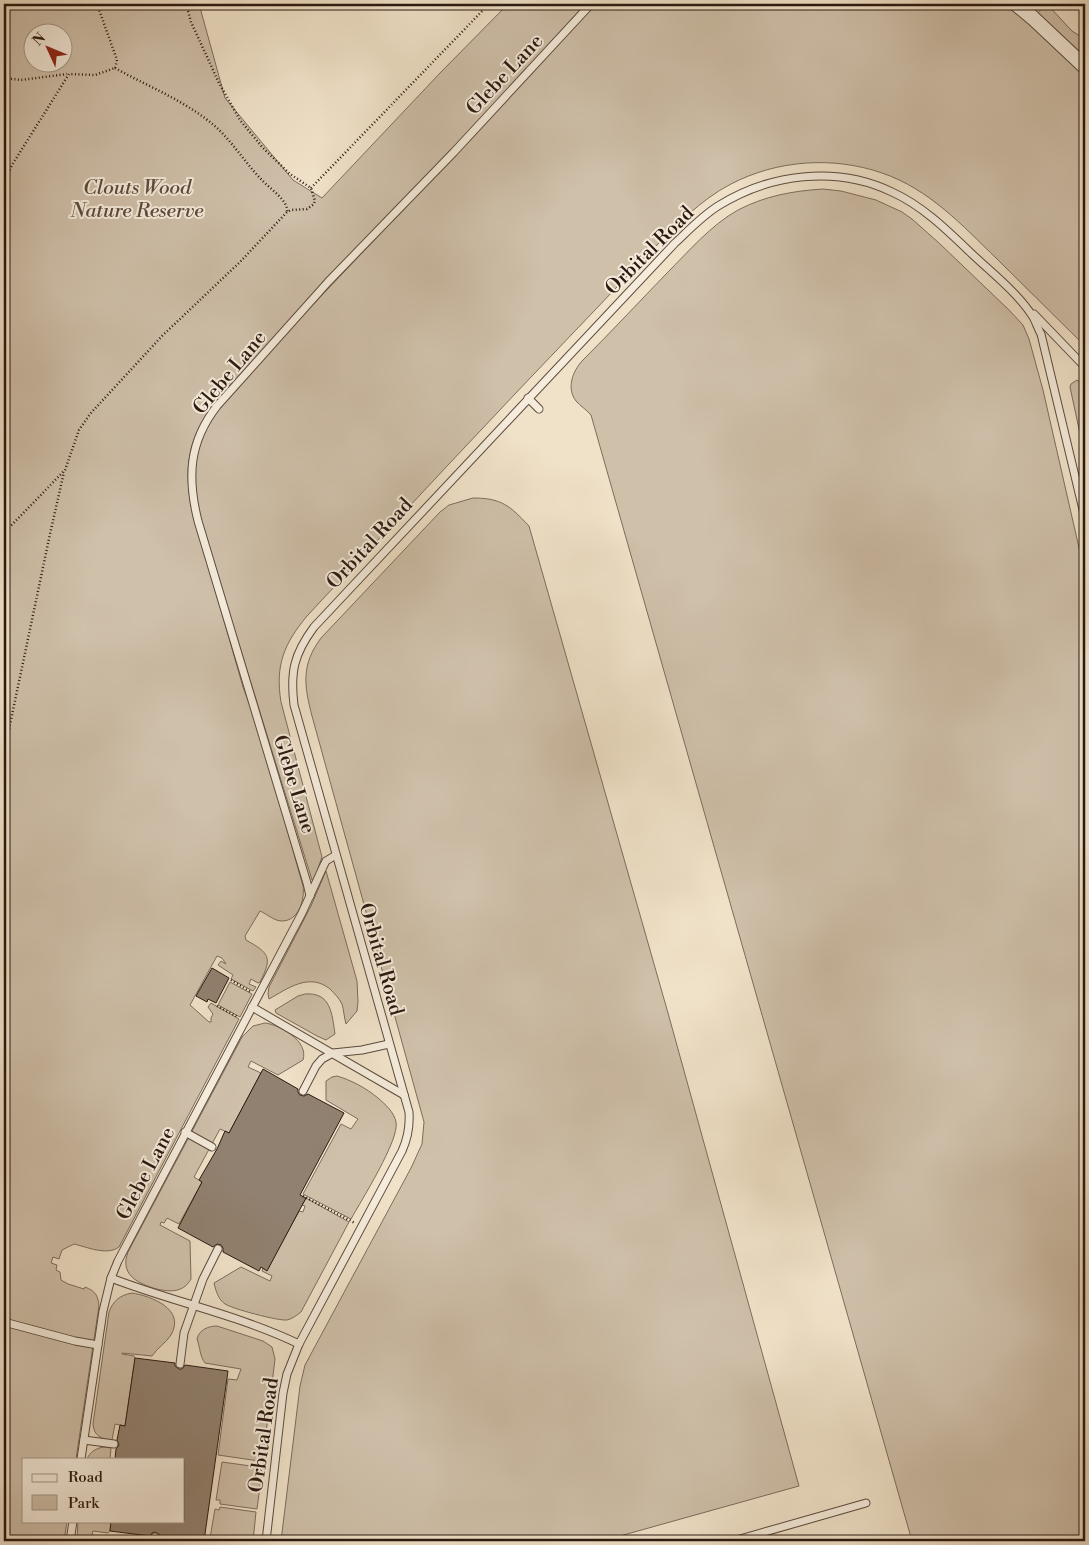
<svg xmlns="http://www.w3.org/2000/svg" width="1089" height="1545" font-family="'Libre Bodoni',serif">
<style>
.green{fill:#cfc0aa;stroke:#7d6c5d;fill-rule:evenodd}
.building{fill:#918170;stroke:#2b1810}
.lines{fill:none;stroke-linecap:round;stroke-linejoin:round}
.lane-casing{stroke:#5c4a3e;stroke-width:9}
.street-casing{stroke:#5c4a3e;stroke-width:16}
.path{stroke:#2b1810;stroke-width:2.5;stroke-dasharray:1 2.5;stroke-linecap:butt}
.lane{stroke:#f5ecdc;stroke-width:7}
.street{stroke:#f5ecdc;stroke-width:14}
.labels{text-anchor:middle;stroke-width:4;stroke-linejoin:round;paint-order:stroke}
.street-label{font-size:20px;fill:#2b1810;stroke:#f5ecdc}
.park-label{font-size:20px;font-style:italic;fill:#5c4a3e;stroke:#f5ecdc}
</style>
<rect width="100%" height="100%" fill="#f0e2c9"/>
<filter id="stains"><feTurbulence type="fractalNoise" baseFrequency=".004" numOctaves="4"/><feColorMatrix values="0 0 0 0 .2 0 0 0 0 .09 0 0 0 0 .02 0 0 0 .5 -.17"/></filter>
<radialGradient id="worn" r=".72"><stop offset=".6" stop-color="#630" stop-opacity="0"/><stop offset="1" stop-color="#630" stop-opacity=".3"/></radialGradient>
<g class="green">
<path d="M4,4H199L225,98L293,180L322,198L441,72L508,4H585L485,115L385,218L222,394C191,431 183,458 191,506L243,687C268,752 284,820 303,886C305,899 299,921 282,921C274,921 267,914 260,911L245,936L246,940C269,953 273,957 260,982L258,983L251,979L249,984L256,987L253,991L231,979L233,975L218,965L221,961L226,964L222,958L217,956L190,1005L209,1022H211V1018L213,1014L208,1007L211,1003L239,1019L119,1247C107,1256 87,1247 74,1244L62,1250L59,1259L53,1257L51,1263L57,1265L56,1270L60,1272L61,1280L68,1284L84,1289L85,1287C95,1291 98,1295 99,1306L76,1459H24V1521H67L64,1541H4ZM32,32H62V62H32Z"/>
<path d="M595,4H1008L1068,56L1085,73V346C1056,317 1026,288 997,259C962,225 929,189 882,173C833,156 777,160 731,184C700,200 676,226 652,250C633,270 614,290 595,310C498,411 403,513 307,616C284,644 275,665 281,702L322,857L314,880H312L201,522C190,481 193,447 216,412L305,313L402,211Z"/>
<polygon points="1046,4 1047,4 1072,31 1085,39 1085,58 1036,15"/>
<path d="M823,189L841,191L876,200L902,212L912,219L939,243L1009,310L1023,325L1029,339L1043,390L1085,574V1541H912L591,415C586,409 580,406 576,401C566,388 573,371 582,361C611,332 639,302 667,273C689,251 711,225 738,210C765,196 792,191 823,189Z"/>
<polygon points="1077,380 1085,386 1085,457 1070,387 1071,384"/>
<path d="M473,498C502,498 510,506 529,526L668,1013L799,1486L602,1541H281L300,1386L305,1365L411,1168L422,1144L424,1122L312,716C304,685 301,665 321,638L440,512L449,505Z"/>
<path d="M326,871L357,981L358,1002L357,1011L346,1024C344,1017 344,1011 342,1004C339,998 334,993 330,989C309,972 287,989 269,999L268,994L269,987L311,906Z"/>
<polygon points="230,982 252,994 240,1017 218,1005"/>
<path d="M305,994C331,992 332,1014 335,1034L326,1040L317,1036L276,1013L275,1010L298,996Z"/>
<path d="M265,1023C280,1025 309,1041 303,1060L278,1075L251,1061L248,1067L261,1073L229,1133L220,1129L194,1177L202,1182L179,1224L167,1218L164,1223L161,1222L160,1225L190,1241L191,1279C183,1294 167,1292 153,1288C135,1282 120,1273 128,1252L242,1037L253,1026Z"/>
<path d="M337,1076C351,1080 366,1088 378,1098C385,1104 394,1112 396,1122C400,1139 361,1201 351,1219L303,1194L341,1124L351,1129L358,1119L326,1100V1081L332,1077Z"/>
<path d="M306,1198L349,1222L301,1312C297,1315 292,1319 287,1320C278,1321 233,1309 225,1304C218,1299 216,1291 214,1283L241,1267L270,1281L272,1276L262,1271L263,1268L267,1270L299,1211L303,1212L305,1206L302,1205Z"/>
<path d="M132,1293C151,1296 186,1309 171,1335C166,1343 157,1348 152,1356L122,1353V1354L134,1356L135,1358L125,1426L115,1424L112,1440C101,1439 94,1436 93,1424L109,1312C113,1301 120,1295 132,1293Z"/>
<path d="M217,1326L263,1341L272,1347L275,1359L263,1458L259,1461L218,1455L228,1379L237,1380L241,1369L205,1363C200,1357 200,1347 197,1339C199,1330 208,1326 217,1326Z"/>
<path d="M104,1447L111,1448L110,1459H87C90,1452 96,1448 104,1447Z"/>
<polygon points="222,1462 258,1467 262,1471 257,1509 220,1504 220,1500 216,1500"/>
<polygon points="220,1507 256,1512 253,1541 210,1538 215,1509 219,1510"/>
<polygon points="78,1521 111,1521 110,1531 108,1533 93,1531 92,1535 125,1541 77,1541"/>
</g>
<g class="building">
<polygon points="212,968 229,978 216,1003 208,999 207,1002 196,996"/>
<polygon points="263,1069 298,1089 298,1092 300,1095 304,1096 308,1094 344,1113 300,1195 306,1198 299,1211 267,1271 261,1267 259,1271 223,1252 223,1248 221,1245 217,1244 213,1247 178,1228 202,1182 199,1180 217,1149 225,1131 229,1133"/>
<polygon points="135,1358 175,1363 175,1366 179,1369 182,1369 185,1365 228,1371 204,1541 185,1541 160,1538 159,1534 155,1532 152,1533 150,1536 110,1531 111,1521 184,1521 184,1459 115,1459 116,1449 119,1445 117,1440 120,1425 125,1426"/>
</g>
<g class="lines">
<g class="lane-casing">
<g id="lane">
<polyline points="1034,314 1085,367"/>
<polyline points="528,398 539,409"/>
<path d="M310,896L307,883L198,521C187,477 189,442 217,406L328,282L454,152L591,4"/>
<polyline points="252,1007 404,1095"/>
<polyline points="303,1091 316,1066 322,1059 333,1053 362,1050 389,1044"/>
<polyline points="185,1132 212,1147"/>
<path d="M111,1278C173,1302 239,1315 299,1344"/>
<polyline points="4,1322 75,1341 98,1345"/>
<polyline points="180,1364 184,1333 203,1279 218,1249"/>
<polyline points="84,1440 114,1444"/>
<polyline points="81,1459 103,1311 111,1278 118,1261 302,913 323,867 326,861 336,855"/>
<polyline points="70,1541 73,1521"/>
<polyline points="155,1541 155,1537"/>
<path d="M266,1541L283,1393L287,1374L299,1344L402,1151C408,1138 410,1127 409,1112L294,705C290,672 294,654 314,627L675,243C688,231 702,216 718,206C769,174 836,165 892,192C923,206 948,231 972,254C992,273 1019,294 1033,317C1036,322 1038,329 1041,334L1085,518"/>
<polyline points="733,1541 866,1503"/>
</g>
</g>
<g class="street-casing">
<polyline id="street" points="1016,4 1033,18 1085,67"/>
</g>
<g class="path">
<polyline points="97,4 117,60 115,68"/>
<path d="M115,68C149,87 188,102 217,128C234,144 246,164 262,180C269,188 289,201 287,212"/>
<polyline points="4,78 21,80 67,74"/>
<polyline points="4,183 12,165 69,74 95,75 115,68"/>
<polyline points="311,188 489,4"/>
<polyline points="4,533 65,470 79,430 90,414 162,336 240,262 287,212 291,210 307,209 314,204 315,201 311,188 290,174 263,148 240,120 219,83 191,22 186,4"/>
<polyline points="4,753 50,534 64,472"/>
<polyline points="231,980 251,992"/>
<polyline points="217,1006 238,1017"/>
<polyline points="303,1196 355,1223"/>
</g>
<use href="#lane" class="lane"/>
<use href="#street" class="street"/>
</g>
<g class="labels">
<g class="street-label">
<text transform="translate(504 74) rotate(-47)" y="7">Glebe Lane</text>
<text transform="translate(649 250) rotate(-45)" y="7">Orbital Road</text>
<text transform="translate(229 372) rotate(-50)" y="7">Glebe Lane</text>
<text transform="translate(369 543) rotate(-47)" y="7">Orbital Road</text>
<text transform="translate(295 784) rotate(73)" y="7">Glebe Lane</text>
<text transform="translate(382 959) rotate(74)" y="7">Orbital Road</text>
<text transform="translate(145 1173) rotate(-62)" y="7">Glebe Lane</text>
<text transform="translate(263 1435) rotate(-82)" y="7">Orbital Road</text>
</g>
<g class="park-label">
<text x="137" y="194">Clouts Wood<tspan x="137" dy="23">Nature Reserve</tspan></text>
</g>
</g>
<rect width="1089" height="1545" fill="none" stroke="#f0e2c9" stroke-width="20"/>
<rect x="5" y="5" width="1079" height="1535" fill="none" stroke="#2b1810" stroke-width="2.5"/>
<rect x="10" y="10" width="1069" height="1525" fill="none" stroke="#2b1810"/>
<rect x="22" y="1458" width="162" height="65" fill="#f5ecdc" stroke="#a4978a"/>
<rect x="32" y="1474" width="25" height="8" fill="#f5ecdc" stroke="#a4978a"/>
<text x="68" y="1482" font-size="15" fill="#2b1810">Road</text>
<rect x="32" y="1495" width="25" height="15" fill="#cfc0aa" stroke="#a4978a"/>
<text x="68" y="1508" font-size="15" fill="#2b1810">Park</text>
<g transform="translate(48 48) rotate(314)"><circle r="24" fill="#f5ecdc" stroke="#a4978a"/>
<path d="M0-4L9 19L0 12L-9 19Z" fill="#8f2418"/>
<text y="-8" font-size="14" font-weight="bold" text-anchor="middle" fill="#2b1810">N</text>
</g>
<rect width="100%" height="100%" filter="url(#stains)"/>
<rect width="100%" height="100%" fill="url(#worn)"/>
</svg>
